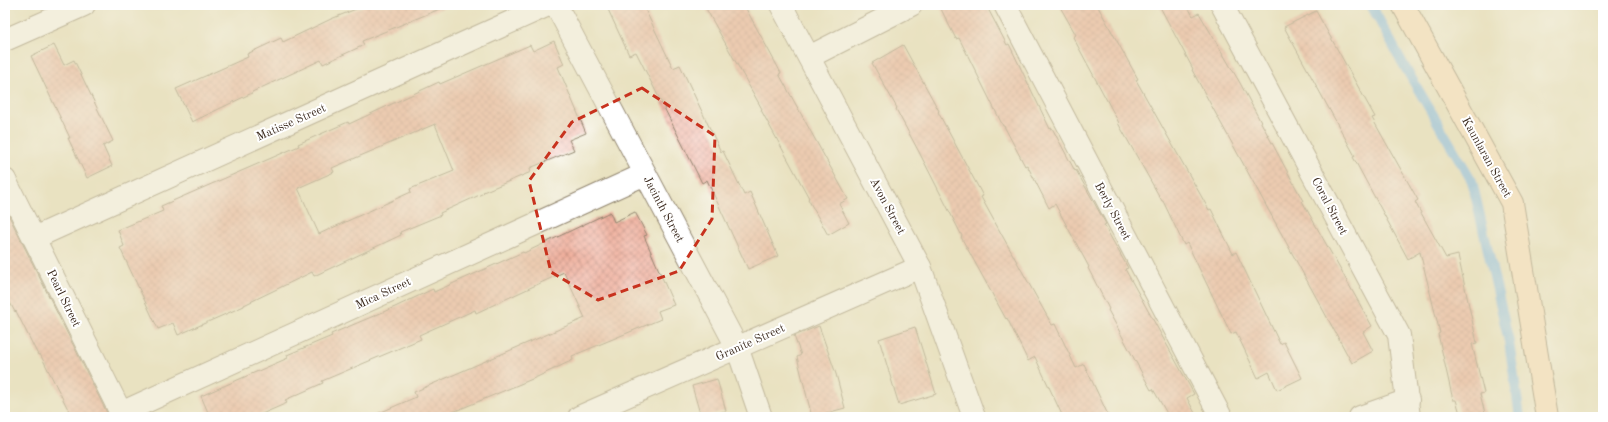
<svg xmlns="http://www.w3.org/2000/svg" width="1608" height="422" font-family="'Old Standard TT',serif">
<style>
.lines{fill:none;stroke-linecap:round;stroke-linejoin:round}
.stream{stroke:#7bb9ee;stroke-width:10}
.building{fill:url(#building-cross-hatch);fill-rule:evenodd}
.street-casing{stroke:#928670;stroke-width:24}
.secondary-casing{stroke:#928670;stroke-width:24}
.street{stroke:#fff;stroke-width:22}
.secondary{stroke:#ffe4c6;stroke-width:22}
.marked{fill:none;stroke:#c8321e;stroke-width:3;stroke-dasharray:8 5;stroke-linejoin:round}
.labels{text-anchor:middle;stroke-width:4;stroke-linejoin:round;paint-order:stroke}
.street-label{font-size:12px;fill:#3b2a1e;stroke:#fff}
</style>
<defs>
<pattern id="building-cross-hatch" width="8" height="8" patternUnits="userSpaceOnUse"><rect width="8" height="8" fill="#efaf9c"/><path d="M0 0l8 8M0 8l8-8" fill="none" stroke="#c38f7f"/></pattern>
</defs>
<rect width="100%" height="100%" fill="#fff"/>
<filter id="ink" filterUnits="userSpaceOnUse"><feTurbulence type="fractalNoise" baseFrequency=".025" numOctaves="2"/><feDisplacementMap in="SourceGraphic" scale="8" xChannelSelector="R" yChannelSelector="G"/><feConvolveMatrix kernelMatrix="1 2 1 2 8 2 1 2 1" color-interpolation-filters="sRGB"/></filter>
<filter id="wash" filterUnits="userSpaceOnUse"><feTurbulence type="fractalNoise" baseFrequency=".012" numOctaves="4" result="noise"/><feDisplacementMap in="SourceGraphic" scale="16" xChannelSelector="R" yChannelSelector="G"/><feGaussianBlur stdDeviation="0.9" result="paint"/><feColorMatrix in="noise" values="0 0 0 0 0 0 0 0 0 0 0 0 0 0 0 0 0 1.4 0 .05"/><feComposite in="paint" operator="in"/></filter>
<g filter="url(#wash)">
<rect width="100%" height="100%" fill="#e9e2c1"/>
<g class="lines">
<polyline class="stream" points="1371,5 1402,62 1472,181 1509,342 1520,417"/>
</g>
<g id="blocks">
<g class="building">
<polygon points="366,5 447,6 362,41 364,45 323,64 321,60 252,92 252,93 192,122 176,89 248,57 247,54 281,38 283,42 331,19"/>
<polygon points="606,5 643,5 673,68 680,65 721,152 723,151 744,195 750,192 778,256 748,269 707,180 702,183 636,52 629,55"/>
<polygon points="704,5 744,5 781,73 779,74 848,199 839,204 849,223 828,235 808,199 809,198 761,110 762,109"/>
<polygon points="939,5 986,5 1007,45 1009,44 1050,129 1052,128 1075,171 1076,170 1106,224 1104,225 1128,268 1125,269 1194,394 1187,398 1197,417 1169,417 1153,389 1151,390 1108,310 1109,309 1088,268 1089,267 1055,204 1049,208 1027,165 1025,166 1004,126 1003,126 959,38 956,39"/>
<polygon points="1059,5 1097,5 1138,79 1136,80 1209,210 1211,209 1233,254 1236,252 1280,344 1284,342 1302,378 1277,390 1269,372 1258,378 1236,332 1231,334 1187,243 1184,245 1163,201 1162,201 1118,123 1119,123 1073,37 1076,35"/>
<polygon points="1159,5 1187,5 1193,16 1199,13 1240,83 1303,201 1302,201 1372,326 1363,332 1373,351 1352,363 1192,70 1193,69"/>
<polygon points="1316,11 1375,117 1372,118 1418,200 1415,202 1446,258 1458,255 1477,343 1472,344 1484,393 1480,394 1486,417 1461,417 1456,400 1453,400 1438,334 1440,333 1420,252 1408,259 1353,157 1355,156 1284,27"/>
<path d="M554,41L564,64L558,67L586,133L569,140L574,150L530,168L531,172L483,192L484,193L440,213L441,215L400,232L401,235L382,244L314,276L312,272L244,305V306L178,335L173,323L158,329L120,248L124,246L118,230L163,211L161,206L299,146L298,144L348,122L349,124L439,82L440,84L530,45L533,51ZM435,124L454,171L410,189L411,192L319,234L298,188L334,172L332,168Z"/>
<polygon points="54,45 64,65 74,60 113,141 103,146 112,166 87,178 68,138 70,138 31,56"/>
<polygon points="903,45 939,111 938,112 983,196 981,197 1003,237 1052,325 1055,324 1076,368 1084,364 1109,417 1063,417 1035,357 1028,361 1007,318 1006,319 961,237 962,236 919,152 896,109 897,108 872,63"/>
<polygon points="5,208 109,417 72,417 40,354 38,355 16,311 15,312 5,293"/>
<polygon points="610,212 614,222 635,212 647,235 644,236 674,305 658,311 661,319 572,356 573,360 537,377 441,417 370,417 416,397 414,392 585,318 564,272 476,313 475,310 419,335 421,339 322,381 323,383 285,400 287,403 255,417 210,417 201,396 288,358 287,355 332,336 331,334 395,307 433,289 434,292 523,252 524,253"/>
<polygon points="819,326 836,374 845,408 812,417 797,357 801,355 794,336"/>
<polygon points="915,327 936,394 899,405 879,339"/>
<polygon points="717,379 726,411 701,417 692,386"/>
</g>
</g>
</g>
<g filter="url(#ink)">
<use href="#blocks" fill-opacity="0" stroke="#928670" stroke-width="1"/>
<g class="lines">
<g class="street-casing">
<g id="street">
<polyline points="556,5 737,347 761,417"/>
<polyline points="781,5 920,267 974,417"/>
<polyline points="1005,5 1221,417"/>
<polyline points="1222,5 1399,335 1409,417"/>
<polyline points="5,40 84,5"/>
<polyline points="809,57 911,5"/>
<polyline points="5,180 123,417"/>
<polyline points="34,238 548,5"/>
<polyline points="121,413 645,174"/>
<polyline points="579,417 920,267"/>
<polyline points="1360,417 1408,400"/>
</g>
</g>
<g class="secondary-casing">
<polyline id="secondary" points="1403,5 1512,203 1547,417"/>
</g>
<use href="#street" class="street"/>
<use href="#secondary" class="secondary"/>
</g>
</g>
<path d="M0 0H1608V422H0ZM642,88L715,136L712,219L679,271L598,300L551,272L529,181L572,122Z" fill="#e9e2c1" fill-opacity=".55" fill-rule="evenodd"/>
<path class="marked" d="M642,88L715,136L712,219L679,271L598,300L551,272L529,181L572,122Z"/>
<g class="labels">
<g class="street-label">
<text transform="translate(291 122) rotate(-24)" y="4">Matisse Street</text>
<text transform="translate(1487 157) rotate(61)" y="4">Kaunlaran Street</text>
<text transform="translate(888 206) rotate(62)" y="4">Avon Street</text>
<text transform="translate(1330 206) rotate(62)" y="4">Coral Street</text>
<text transform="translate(664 209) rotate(62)" y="4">Jacinth Street</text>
<text transform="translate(1113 211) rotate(62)" y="4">Berly Street</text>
<text transform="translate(383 293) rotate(-25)" y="4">Mica Street</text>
<text transform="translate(64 298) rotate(64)" y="4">Pearl Street</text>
<text transform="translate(750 342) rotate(-24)" y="4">Granite Street</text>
</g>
</g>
<rect width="1608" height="422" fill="none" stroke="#fff" stroke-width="20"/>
</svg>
